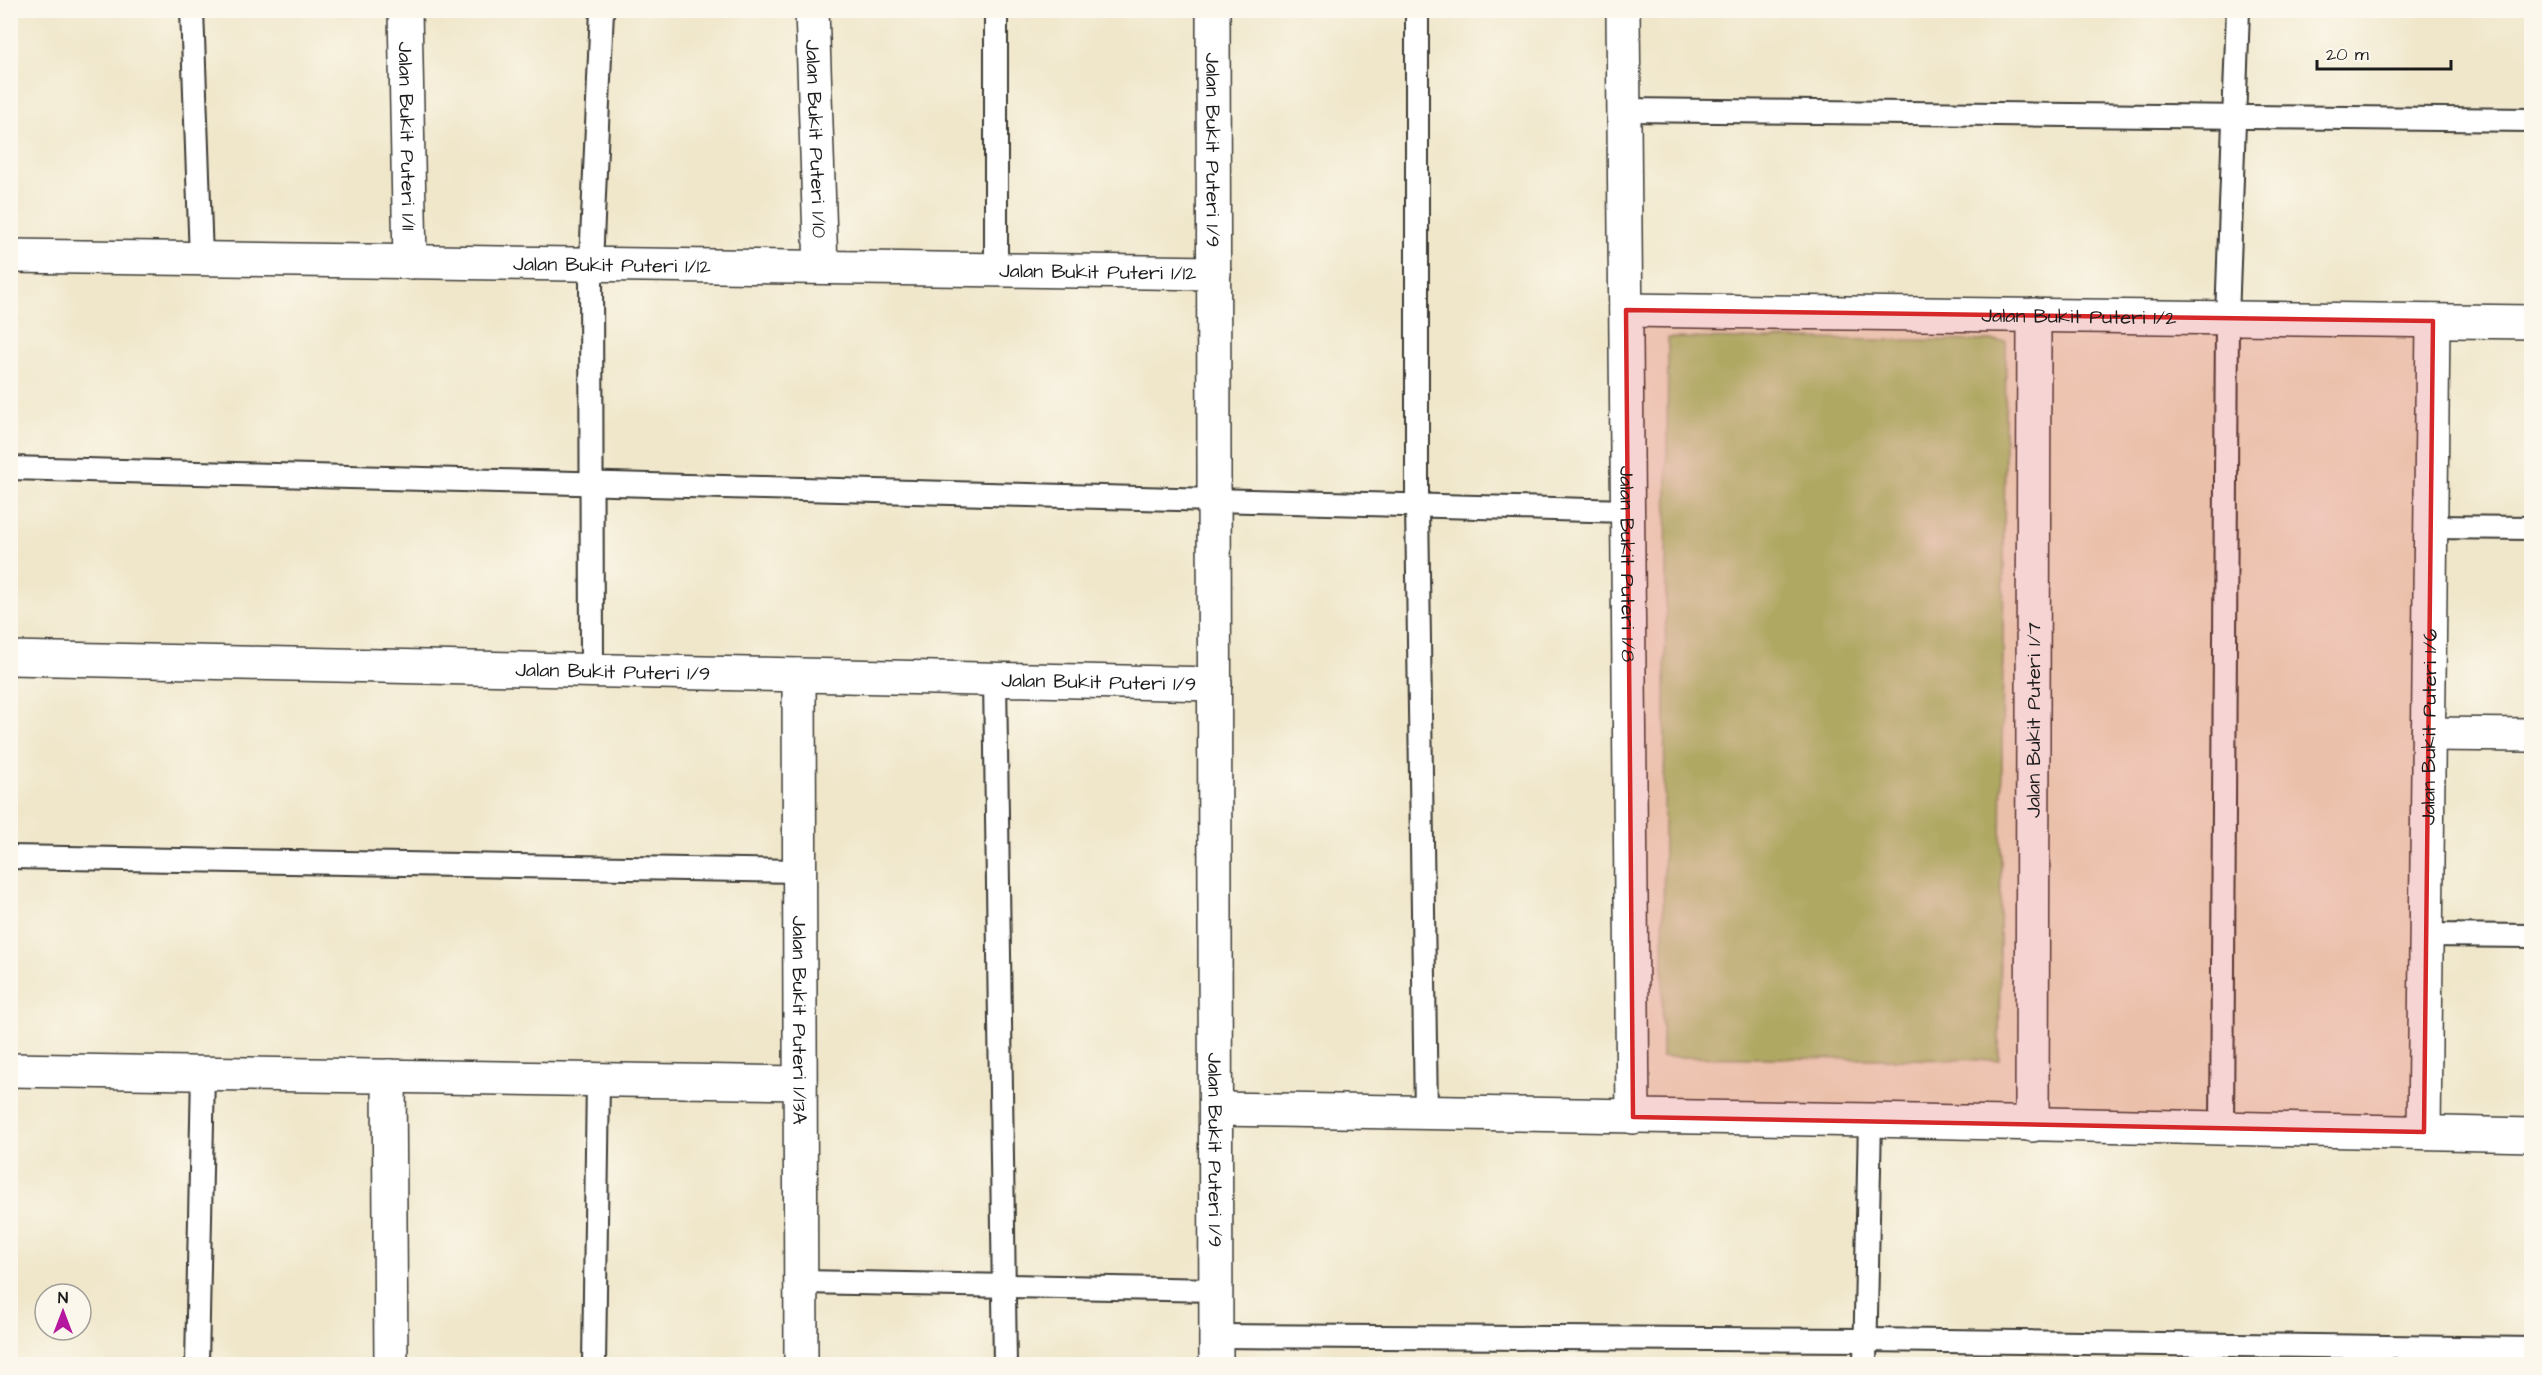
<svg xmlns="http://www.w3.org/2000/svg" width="2542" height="1375" font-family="'Architects Daughter',sans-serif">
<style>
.green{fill:#a5c972;stroke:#607247;stroke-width:1.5}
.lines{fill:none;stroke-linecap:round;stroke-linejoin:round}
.service-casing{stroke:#3c3a36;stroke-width:26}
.minor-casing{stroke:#3c3a36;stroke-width:36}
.service{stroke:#fff;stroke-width:22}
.minor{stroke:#fff;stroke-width:33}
.marked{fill:#d62828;fill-opacity:0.2;stroke:#d62828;stroke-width:4.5;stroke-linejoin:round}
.labels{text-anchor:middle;stroke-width:6;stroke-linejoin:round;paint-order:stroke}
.street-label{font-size:20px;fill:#1c1c1c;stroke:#fbf7ec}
</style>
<rect width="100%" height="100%" fill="#fbf7ec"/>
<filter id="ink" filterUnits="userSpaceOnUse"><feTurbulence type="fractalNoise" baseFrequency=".0167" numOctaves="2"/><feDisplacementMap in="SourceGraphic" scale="12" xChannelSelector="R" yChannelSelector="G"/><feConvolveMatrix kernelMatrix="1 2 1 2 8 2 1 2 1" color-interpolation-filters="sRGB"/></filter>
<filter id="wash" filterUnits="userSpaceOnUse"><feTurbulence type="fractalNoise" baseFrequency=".008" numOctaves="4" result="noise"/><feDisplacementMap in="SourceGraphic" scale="24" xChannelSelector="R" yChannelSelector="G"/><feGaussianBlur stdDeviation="1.35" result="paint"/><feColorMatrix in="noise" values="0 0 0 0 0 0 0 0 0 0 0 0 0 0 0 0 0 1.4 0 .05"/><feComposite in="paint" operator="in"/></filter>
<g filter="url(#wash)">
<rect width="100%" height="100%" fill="#f0e7cb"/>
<polygon class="green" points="1668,338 2006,341 1999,1060 1662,1057"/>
</g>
<g filter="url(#ink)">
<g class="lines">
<g class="service-casing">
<g id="service">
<polyline points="192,10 201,258"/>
<polyline points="996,10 996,270"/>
<polyline points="1417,10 1417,506 1426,1113"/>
<polyline points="1624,110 2532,120"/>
<polyline points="10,468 1627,511"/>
<polyline points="2430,527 2532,528"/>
<polyline points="592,671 591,264 602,10"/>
<polyline points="995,679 1005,1364"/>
<polyline points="10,857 800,871"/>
<polyline points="2426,935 2532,936"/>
<polyline points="2222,1129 2227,318 2238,10"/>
<polyline points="801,1282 1216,1290"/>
<polyline points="1216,1336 1866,1340 2532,1349"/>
<polyline points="197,1364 203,1073"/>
<polyline points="594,1364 598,1080"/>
<polyline points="1865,1364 1870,1120"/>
</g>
</g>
<g class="minor-casing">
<g id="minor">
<path id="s1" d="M405,10L410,262"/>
<path id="s2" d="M812,10L821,267"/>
<path id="s3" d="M1213,10L1216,1364"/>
<path id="s4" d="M1623,10L1633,1117"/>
<path id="s5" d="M10,256L1214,273"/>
<path id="s6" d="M1626,310L2532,322"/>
<path id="s7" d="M10,658L1215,684"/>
<path id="s8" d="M799,675L801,1364"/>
<polyline points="2428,734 2532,735"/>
<polyline points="10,1070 800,1083"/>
<polyline points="389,1076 391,1364"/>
<polyline points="1216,1109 1870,1120 2532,1135"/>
<path id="s9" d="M2032,1125L2034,315"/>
<path id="s10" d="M2424,1132L2433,321"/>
</g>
</g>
<use href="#service" class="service"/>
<use href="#minor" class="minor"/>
</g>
</g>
<path class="marked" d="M1626,310L2433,321L2424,1132L1633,1117Z"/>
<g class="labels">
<g class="street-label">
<text dy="7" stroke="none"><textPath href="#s1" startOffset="126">Jalan Bukit Puteri 1/11</textPath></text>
<text dy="7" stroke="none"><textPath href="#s2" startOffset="129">Jalan Bukit Puteri 1/10</textPath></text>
<text dy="7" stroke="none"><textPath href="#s3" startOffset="140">Jalan Bukit Puteri 1/9</textPath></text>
<text dy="7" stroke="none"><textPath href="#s5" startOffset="602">Jalan Bukit Puteri 1/12</textPath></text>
<text dy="7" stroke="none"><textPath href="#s5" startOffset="1088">Jalan Bukit Puteri 1/12</textPath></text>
<text dy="7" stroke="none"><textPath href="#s6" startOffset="453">Jalan Bukit Puteri 1/2</textPath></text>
<text dy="7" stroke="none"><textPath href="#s4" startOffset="554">Jalan Bukit Puteri 1/8</textPath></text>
<text dy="7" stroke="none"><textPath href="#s7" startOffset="603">Jalan Bukit Puteri 1/9</textPath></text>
<text dy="7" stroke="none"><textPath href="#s7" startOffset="1089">Jalan Bukit Puteri 1/9</textPath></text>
<text dy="7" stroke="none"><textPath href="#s9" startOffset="405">Jalan Bukit Puteri 1/7</textPath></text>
<text dy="7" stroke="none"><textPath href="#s10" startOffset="405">Jalan Bukit Puteri 1/6</textPath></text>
<text dy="7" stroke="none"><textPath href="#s8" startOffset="345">Jalan Bukit Puteri 1/13A</textPath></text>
<text dy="7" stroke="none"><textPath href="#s3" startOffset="1140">Jalan Bukit Puteri 1/9</textPath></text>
</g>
</g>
<rect width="2542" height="1375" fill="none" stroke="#fbf7ec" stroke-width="36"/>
<g transform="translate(63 1312)"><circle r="28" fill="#fbf7ec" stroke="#a29f99" stroke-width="1.5"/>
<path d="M0-4.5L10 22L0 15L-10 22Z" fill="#b5179e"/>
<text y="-9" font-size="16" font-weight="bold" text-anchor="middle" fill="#1c1c1c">N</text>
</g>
<path d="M2317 60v9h134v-9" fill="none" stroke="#1c1c1c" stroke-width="3"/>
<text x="2326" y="60" font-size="18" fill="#1c1c1c" stroke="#fbf7ec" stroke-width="4.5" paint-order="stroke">20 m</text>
</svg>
